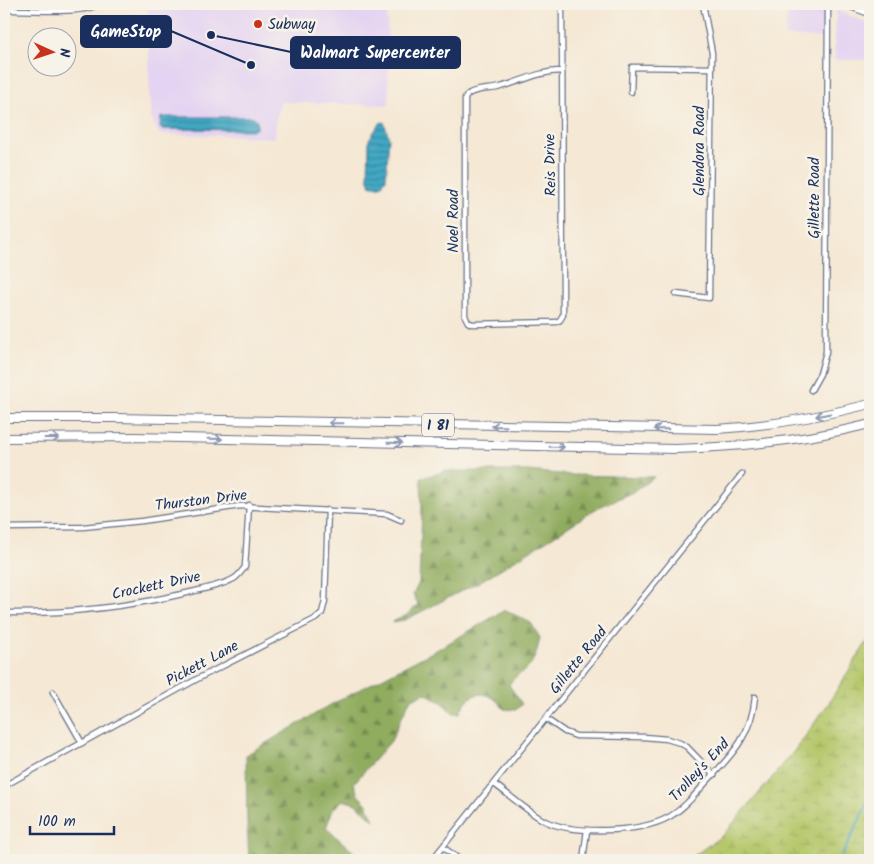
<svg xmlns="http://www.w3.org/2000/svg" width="874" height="864" font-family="Kalam,sans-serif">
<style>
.built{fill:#e4d3f2}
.forest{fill:url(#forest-firs);stroke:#566e5e}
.wetland{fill:url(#wetland-marsh);stroke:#687b64}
.water{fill:url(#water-rules);stroke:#2e6b90}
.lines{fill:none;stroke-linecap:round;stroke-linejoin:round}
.stream{stroke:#42a7c2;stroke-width:2}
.minor-casing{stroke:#677087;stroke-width:7}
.primary-casing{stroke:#677087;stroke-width:9}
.motorway-casing{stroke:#677087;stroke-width:10}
.minor{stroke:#fff;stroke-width:4.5}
.primary{stroke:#fff;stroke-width:7}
.motorway{stroke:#fff;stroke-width:8}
.oneway{stroke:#8d97ae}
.poi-dot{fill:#c8321e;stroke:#f7f3e8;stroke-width:2}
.labels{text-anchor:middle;stroke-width:5;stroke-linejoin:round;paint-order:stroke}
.shield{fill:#f7f3e8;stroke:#5d6a87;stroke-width:1}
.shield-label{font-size:14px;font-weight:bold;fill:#1b2f5e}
.poi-label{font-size:15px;fill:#1b2f5e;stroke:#f7f3e8;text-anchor:start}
.street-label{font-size:15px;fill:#1b2f5e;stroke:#f7f3e8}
.leader{fill:none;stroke:#1b2f5e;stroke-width:2}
.callout-dot{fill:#1b2f5e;stroke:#f7f3e8;stroke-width:2}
.callout{fill:#1b2f5e;stroke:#1b2f5e;stroke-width:2}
.callout-label{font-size:16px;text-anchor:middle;font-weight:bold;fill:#fff}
</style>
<defs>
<pattern id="forest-firs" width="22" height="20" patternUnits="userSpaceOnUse" patternTransform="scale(1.25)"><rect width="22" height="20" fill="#90ac5e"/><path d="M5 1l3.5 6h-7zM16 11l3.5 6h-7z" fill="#758c51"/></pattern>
<pattern id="wetland-marsh" width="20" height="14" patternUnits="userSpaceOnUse" patternTransform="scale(1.25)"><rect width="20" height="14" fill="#b5c76a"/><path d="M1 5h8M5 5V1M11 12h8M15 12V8" fill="none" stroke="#9bab5e"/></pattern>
<pattern id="water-rules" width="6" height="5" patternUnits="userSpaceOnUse" patternTransform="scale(1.25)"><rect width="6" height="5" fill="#42a7c2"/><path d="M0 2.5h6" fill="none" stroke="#3688a1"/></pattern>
</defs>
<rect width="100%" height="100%" fill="#f7f3e8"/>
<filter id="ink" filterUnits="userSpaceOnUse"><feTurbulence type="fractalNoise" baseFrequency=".02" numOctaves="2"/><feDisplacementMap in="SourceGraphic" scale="10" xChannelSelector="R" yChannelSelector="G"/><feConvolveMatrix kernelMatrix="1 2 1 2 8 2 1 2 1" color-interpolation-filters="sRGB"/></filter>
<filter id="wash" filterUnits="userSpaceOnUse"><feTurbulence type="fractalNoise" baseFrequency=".0096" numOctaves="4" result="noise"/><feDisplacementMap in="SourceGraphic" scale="20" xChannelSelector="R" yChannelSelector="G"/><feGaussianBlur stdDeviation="1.12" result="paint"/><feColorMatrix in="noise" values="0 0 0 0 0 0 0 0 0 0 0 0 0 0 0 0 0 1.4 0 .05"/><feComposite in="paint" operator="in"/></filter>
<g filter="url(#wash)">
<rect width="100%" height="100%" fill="#f5e8d4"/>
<g class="built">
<polygon points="148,4 387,4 389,105 281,102 276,120 275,138 217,135 159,134 150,115"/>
<polygon points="788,4 820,4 825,5 825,38 785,36"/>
<polygon points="836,10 870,24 870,60 834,60"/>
</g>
<g class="forest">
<polygon points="446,471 528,471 571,475 654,477 635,491 597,508 554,536 479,582 405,620 392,622 409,614 418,604 413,594 419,583 422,509 421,478"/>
<path d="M505,610L531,623L540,638C537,651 535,662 524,671C517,676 513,678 509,685L522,704L516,710L504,709C501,706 497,700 493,698C477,688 465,699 460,713H452L443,703L425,693L410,700L391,741L354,783L358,795L367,804L374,820L356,804L343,800L333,809L326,828L356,854V860H249L247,822L246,755L332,704L442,647Z"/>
</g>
<polygon class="wetland" points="870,637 870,849 863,860 688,860 723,835 767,784 799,745 828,704"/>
<g class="water">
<polygon points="161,117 254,117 257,120 257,128 253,130 161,129 160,127"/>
<polygon points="384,122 389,138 386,179 381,186 371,186 368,177 369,139 380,123"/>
</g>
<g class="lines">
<polyline class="stream" points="840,860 870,798"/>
</g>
</g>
<g filter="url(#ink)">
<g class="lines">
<g class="minor-casing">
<g id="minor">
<path d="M8,4L9,7L14,10C29,10 89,14 97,4"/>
<path d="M562,71C540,71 522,81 501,87C492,90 479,88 470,93C467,95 467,95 465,99V316L468,322L472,324L556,322L560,320L563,315L562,4"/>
<polyline points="631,92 632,67 712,68"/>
<polyline points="676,294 709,298 712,53 703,4"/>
<polyline points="811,390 820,374 826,352 828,4"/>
<polyline points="4,528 83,527 142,521 240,506 387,514 401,520"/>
<path d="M4,613C66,614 127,607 187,593C202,589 222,586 235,578C239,575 242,571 245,567L249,505"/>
<polyline points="53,692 82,743"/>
<polyline points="546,719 565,732 576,736 644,737 667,739 680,743 687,747 714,775"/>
<path d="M494,784C510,795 525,810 543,820C571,835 641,833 669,817C685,808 697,792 710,778C734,753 752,733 755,697"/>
<polyline points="4,786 199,678 315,619 322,613 325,601 328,510"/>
<polyline points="443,847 460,860"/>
<polyline points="432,860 742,474"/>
<polyline points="583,860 587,830"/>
</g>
</g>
<g class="primary-casing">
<polyline id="primary" points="846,4 870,13"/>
</g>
<g class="motorway-casing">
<g id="motorway">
<path d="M4,418H114L717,429C769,426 819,417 870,404"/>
<path d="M4,438L134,437L675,449C742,447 805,441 870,424"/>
</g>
</g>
<use href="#minor" class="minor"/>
<use href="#primary" class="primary"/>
<use href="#motorway" class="motorway"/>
</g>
<defs><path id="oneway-shaft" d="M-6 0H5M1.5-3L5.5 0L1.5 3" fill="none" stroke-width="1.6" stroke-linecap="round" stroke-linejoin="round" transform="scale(1.25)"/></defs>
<g class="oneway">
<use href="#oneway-shaft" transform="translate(823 415) rotate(168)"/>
<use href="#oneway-shaft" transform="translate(336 423) rotate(-179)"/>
<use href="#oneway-shaft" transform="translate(499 426) rotate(-179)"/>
<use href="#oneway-shaft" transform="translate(661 429) rotate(-179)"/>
<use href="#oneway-shaft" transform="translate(52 438)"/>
<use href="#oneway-shaft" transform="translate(215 439) rotate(1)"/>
<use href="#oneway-shaft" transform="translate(395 443) rotate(1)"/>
<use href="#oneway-shaft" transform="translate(557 447) rotate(1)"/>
</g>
</g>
<circle class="poi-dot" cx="258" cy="24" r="5"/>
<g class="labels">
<rect class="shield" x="422" y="413.5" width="32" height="23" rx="4"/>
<g class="shield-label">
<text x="438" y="430">I 81</text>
</g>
<g class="poi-label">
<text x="268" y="29">Subway</text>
</g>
<g class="street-label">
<text transform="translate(699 151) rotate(-90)" y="5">Glendora Road</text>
<text transform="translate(550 165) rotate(-91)" y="5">Reis Drive</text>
<text transform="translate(814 198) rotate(-90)" y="5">Gillette Road</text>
<text transform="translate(453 221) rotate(-90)" y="5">Noel Road</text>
<text transform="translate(201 500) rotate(-7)" y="5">Thurston Drive</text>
<text transform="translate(156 585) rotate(-12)" y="5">Crockett Drive</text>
<text transform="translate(578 660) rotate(-51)" y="5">Gillette Road</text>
<text transform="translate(202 663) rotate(-28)" y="5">Pickett Lane</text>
<text transform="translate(699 770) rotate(-47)" y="5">Trolley's End</text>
</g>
</g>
<path class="leader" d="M251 65L171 31M211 35L291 52"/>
<g class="callout-dot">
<circle cx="251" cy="65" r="5"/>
<circle cx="211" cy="35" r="5"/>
</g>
<g class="callout">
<rect x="81" y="16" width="90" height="31" rx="5"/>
<rect x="291" y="37" width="169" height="31" rx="5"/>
</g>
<g class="callout-label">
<text x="126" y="37">GameStop</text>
<text x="375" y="58">Walmart Supercenter</text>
</g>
<rect width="874" height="864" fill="none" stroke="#f7f3e8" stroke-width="20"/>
<g transform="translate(52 52) rotate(93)"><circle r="24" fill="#f7f3e8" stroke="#9fa5b1"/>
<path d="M0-4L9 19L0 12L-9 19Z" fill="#c8321e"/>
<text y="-8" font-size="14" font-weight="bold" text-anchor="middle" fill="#1b2f5e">N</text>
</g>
<path d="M30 826v8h84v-8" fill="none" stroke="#1b2f5e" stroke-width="2.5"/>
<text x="38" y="826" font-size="15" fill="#1b2f5e" stroke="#f7f3e8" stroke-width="4" paint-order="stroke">100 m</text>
</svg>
